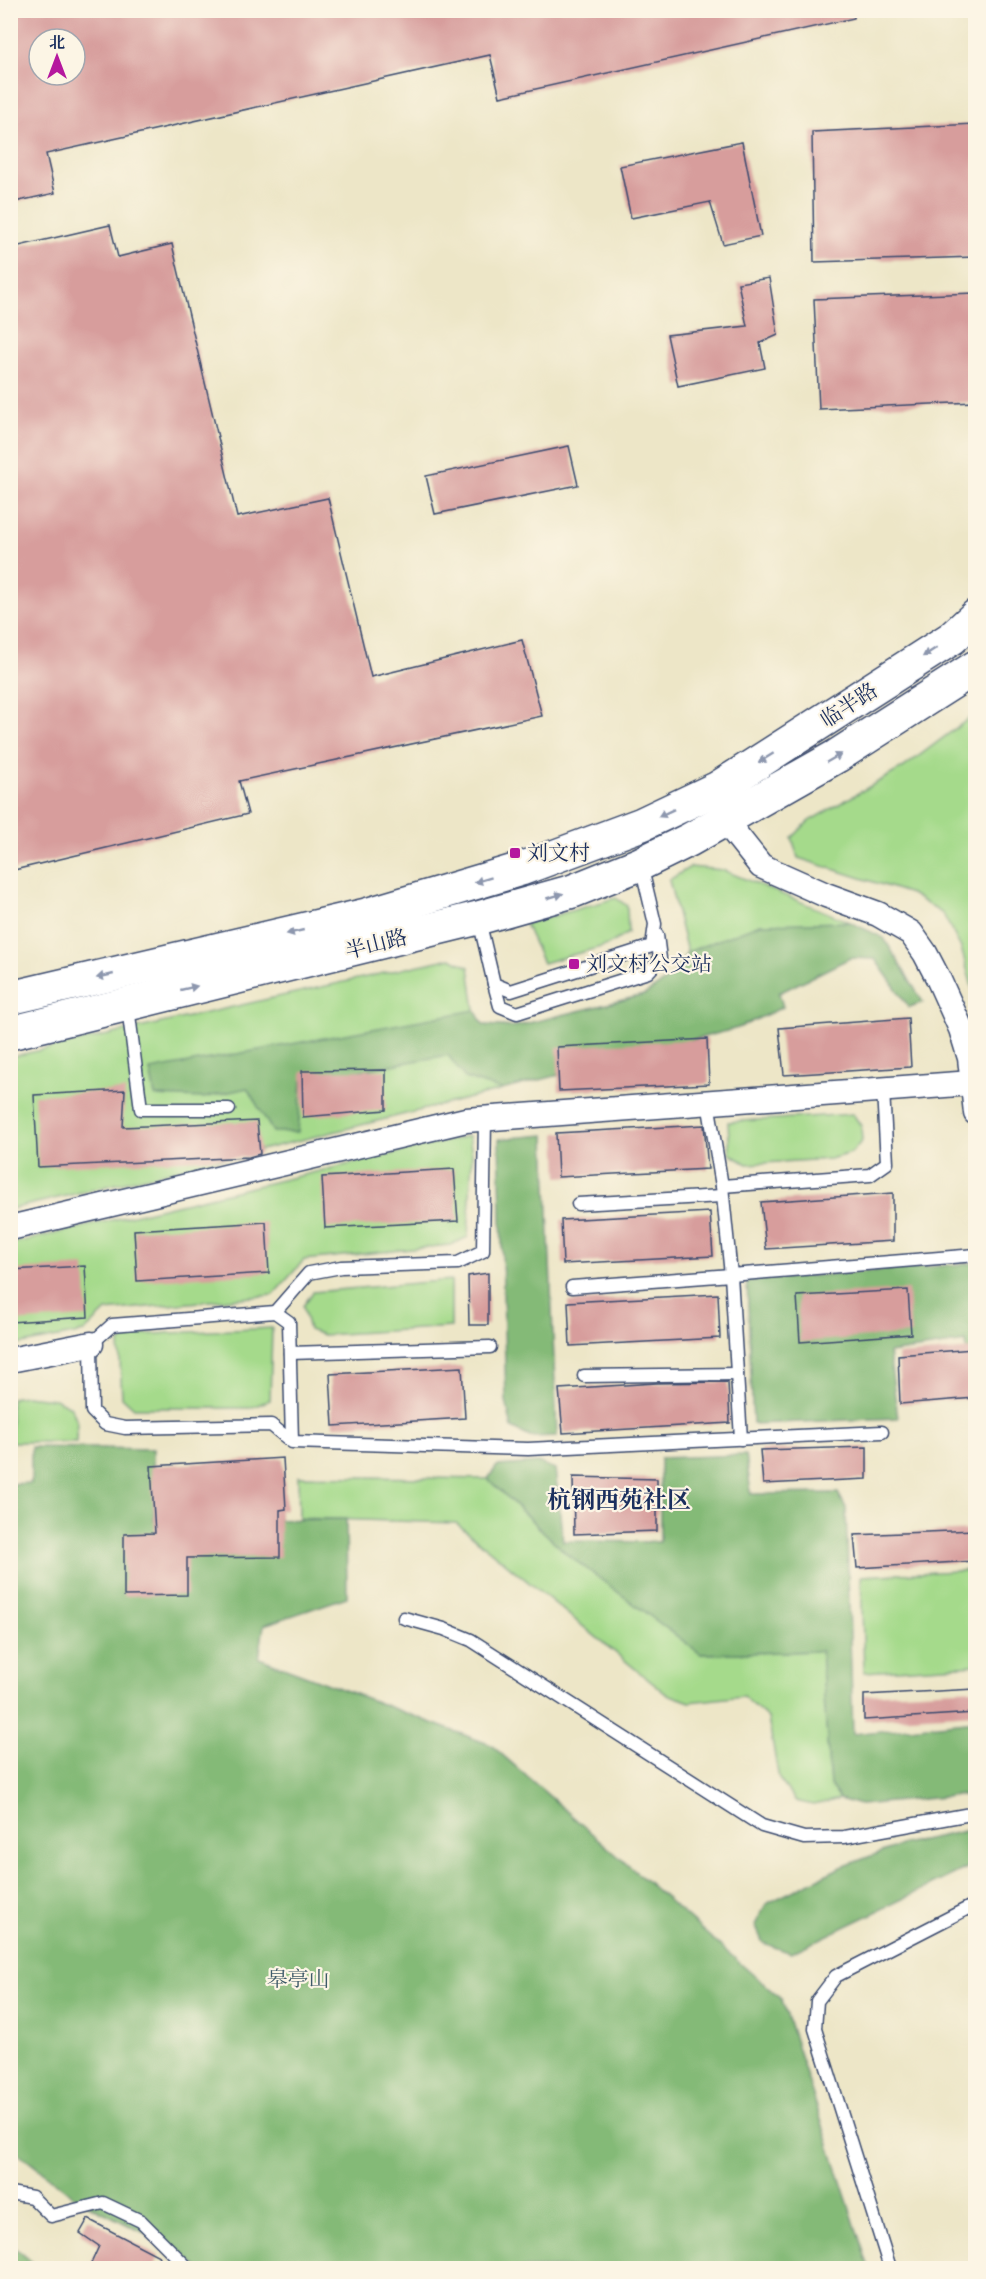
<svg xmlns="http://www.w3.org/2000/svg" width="986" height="2279" font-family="'Sorts Mill Goudy','Noto Serif SC',serif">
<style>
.green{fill:#a5da8b;stroke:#608474;stroke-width:1.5}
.forest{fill:#84ba77;stroke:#50746a;stroke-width:1.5}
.building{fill:#d79d9c;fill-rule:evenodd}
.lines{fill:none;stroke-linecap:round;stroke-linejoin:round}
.lane-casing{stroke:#3a4a6e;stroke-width:15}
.street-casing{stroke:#3a4a6e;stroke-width:27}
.secondary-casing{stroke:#3a4a6e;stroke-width:36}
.lane{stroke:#fff;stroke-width:12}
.street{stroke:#fff;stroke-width:24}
.secondary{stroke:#fff;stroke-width:33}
.oneway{fill:#8d97ae}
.poi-dot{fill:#b5179e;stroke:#fcf5e5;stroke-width:2}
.labels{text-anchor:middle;stroke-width:4.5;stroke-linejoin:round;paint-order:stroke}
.street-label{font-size:21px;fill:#1b2f5e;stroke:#fcf5e5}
.poi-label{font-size:21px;fill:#1b2f5e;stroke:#fcf5e5;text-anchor:start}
.park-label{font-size:21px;fill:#3e5a69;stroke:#fcf5e5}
.quarter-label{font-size:24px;font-weight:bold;fill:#1b2f5e;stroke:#fcf5e5}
</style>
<rect width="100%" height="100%" fill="#fcf5e5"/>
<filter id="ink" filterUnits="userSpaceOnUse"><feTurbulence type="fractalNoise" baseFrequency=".0167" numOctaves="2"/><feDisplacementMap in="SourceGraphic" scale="12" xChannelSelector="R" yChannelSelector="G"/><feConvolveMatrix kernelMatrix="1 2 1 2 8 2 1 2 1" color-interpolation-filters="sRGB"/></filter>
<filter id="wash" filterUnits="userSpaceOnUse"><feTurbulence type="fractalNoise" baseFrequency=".008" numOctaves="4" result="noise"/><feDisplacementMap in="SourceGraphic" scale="24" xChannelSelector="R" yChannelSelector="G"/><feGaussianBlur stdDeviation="1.35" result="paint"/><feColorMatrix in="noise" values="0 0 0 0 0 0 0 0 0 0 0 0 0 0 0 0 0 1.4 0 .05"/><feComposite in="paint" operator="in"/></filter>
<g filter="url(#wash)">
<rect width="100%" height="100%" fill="#ede6c7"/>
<g class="green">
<polygon points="975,714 975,997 961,948 943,914 911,894 798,858 792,838 809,821 904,767"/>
<polygon points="690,867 723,870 850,922 502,1090 281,1145 11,1209 10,1057 451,958 469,967 475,1010 483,1025 513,1027 644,995 674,975 687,952 669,880"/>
<polygon points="616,898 627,906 628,933 608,945 543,963 525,924"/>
<polygon points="853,1114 861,1126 862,1141 851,1153 830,1159 747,1164 730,1154 728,1122"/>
<polygon points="469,1136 472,1154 468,1237 450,1245 304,1260 273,1295 106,1311 84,1332 11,1346 10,1244"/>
<polygon points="451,1280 451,1327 323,1335 309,1330 303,1306 313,1292"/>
<polygon points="272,1328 270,1400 250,1408 134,1408 122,1397 119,1343 132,1335"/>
<polygon points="25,1396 55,1399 71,1407 77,1421 76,1442 11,1442 11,1398"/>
<polygon points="298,1476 488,1479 567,1554 701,1654 821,1651 830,1785 840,1799 813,1805 796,1801 779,1779 768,1718 743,1696 690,1702 665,1693 456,1523 299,1518"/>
<polygon points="975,1570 975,1665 864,1672 861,1576"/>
</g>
<g class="forest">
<polygon points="850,922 884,938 923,1002 909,1007 875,959 850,958 779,993 783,1007 738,1028 502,1090 465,1078 448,1055 302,1081 298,1132 273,1132 247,1088 204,1098 155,1096 150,1070 475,1010 483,1025 513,1027 644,995 674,975 687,952 760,924"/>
<polygon points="545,1135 557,1436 530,1437 512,1428 506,1401 499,1139"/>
<polygon points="975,1263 975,1467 966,1342 889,1353 898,1418 753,1424 747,1281"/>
<polygon points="31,1447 153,1449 154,1521 346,1519 347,1597 264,1625 259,1658 491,1745 782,2000 869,2268 199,2268 178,2250 77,2199 17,2152 10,2136 10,1484 31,1483"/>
<polygon points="746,1455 751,1494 838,1493 846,1508 853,1734 975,1721 975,1794 860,1805 840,1799 830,1785 821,1651 701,1654 567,1554 488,1479 497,1466 540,1463 555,1469 563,1541 660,1542 660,1458"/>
<polygon points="975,1829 975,1864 791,1953 763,1943 755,1925 766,1904 839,1868 903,1844"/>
<polygon points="11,2244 39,2268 11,2268"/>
</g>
<g id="blocks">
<g class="building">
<path d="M10,10H854V18L500,97L490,55L46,154L55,193L10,203ZM39,39H75V75H39Z"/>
<polygon points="975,124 975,257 814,262 812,132"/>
<polygon points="742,142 761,236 723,244 710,202 631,218 620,166"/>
<polygon points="110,225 118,257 172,244 237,517 328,498 371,677 522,640 542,716 239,781 248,814 10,871 10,248"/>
<polygon points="769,278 778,335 760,343 765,368 678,386 667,335 747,326 738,283"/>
<polygon points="975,293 975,402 819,409 814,299"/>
<polygon points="569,446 578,485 435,514 426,476"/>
<polygon points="908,1018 911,1067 784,1075 779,1028"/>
<polygon points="707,1039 709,1084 559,1091 557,1047"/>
<polygon points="386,1070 386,1110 303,1117 302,1071"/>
<polygon points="125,1090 123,1127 257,1121 260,1154 249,1157 38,1167 34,1095"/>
<polygon points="704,1125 708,1169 558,1177 556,1133"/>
<polygon points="454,1169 458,1221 325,1228 322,1177"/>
<polygon points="893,1193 893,1241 766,1249 761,1202"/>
<polygon points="710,1212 713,1256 563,1264 561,1220"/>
<polygon points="266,1222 269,1273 137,1281 134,1230"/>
<polygon points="85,1266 88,1317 10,1322 10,1270"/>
<polygon points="488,1273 488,1325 469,1325 468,1276"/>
<polygon points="908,1290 911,1334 800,1342 797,1296"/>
<polygon points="718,1294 720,1338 570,1346 568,1302"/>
<polygon points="973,1349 975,1398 900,1404 898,1355"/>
<polygon points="462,1367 465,1418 333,1426 330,1374"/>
<polygon points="728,1382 730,1423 563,1433 559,1389 657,1383"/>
<polygon points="867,1447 867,1479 763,1484 760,1450"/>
<polygon points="283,1458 286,1509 280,1510 280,1557 187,1558 187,1595 124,1596 124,1534 155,1533 151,1466"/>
<polygon points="573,1477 657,1479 657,1531 574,1534"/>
<polygon points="975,1530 975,1561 857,1568 854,1535"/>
<polygon points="975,1689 975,1713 864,1720 864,1695"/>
<polygon points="88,2219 159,2256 154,2268 89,2268 99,2246 80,2233"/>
</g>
</g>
</g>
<g filter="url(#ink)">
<use href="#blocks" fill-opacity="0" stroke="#3a4a6e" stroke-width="1.5"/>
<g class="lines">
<g class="lane-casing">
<g id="lane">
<polyline points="479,920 494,984 511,991 652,946 655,924 641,865"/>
<polyline points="494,984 500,1006 517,1013 648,972 660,959 657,935"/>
<polyline points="128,1007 141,1109 229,1109"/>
<polyline points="708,1102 722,1186 870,1175 887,1163 883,1090"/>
<polyline points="722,1186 731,1275 976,1255"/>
<polyline points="578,1204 722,1196"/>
<polyline points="572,1287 731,1275 741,1439"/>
<polyline points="275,1312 309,1273 341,1267 458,1263 483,1251 485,1119"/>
<polyline points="290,1353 490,1347"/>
<polyline points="584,1376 737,1374"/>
<polyline points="292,1442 289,1322 275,1312 112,1325 91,1344 92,1411 105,1424 125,1428 271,1425 292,1442 528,1449 882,1432"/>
<polyline points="404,1618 444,1629 471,1640 762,1826 804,1838 844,1837 976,1813"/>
<polyline points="10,2193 32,2197 51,2216 103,2203 141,2221 188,2268"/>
<polyline points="890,2268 815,2029 817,2001 836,1976 976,1904"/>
</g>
</g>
<g class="street-casing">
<g id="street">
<polyline points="724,804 734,832 761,866 826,895 878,914 911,933 925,953 938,978 961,1029 970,1058 976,1113"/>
<polyline points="10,1228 466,1120 972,1083"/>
<polyline points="10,1360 91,1344"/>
</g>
</g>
<g class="secondary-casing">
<g id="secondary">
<polyline points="10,998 366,915 521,869 642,824 718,788 952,638 976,616"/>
<polyline points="10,1033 478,918 573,891 640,864 689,840 837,756 976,667"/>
</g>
</g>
<use href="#lane" class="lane"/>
<use href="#street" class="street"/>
<use href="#secondary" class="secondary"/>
</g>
<defs><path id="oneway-solid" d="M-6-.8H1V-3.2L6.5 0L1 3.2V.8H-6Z" transform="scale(1.5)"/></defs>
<g class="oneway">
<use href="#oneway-solid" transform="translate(930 652) rotate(147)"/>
<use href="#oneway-solid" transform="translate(766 758) rotate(148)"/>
<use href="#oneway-solid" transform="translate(834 758) rotate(-30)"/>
<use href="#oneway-solid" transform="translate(666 813) rotate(154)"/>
<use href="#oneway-solid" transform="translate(483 880) rotate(163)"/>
<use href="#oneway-solid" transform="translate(555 896) rotate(-16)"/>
<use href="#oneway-solid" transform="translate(295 932) rotate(167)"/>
<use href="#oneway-solid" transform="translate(105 976) rotate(167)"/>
<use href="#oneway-solid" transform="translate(189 988) rotate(-13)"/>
</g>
</g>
<g class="poi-dot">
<rect x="509" y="847" width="12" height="12" rx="3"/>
<rect x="568" y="958" width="12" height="12" rx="3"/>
</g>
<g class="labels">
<g class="street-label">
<text transform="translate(849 705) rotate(-33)" y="7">临半路</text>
<text transform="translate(376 944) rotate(-14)" y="7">半山路</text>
</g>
<g class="poi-label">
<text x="527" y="860">刘文村</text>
<text x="586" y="971">刘文村公交站</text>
</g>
<g class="park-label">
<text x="298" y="1986">皋亭山</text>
</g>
<g class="quarter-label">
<text x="619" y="1508">杭钢西苑社区</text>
</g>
</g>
<rect width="986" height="2279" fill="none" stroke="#fcf5e5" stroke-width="36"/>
<g transform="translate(57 57)"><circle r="28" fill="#fcf5e5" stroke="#a2a6af" stroke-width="1.5"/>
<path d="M0-4.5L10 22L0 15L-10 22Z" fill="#b5179e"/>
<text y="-9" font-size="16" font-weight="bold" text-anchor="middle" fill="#1b2f5e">北</text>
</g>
</svg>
